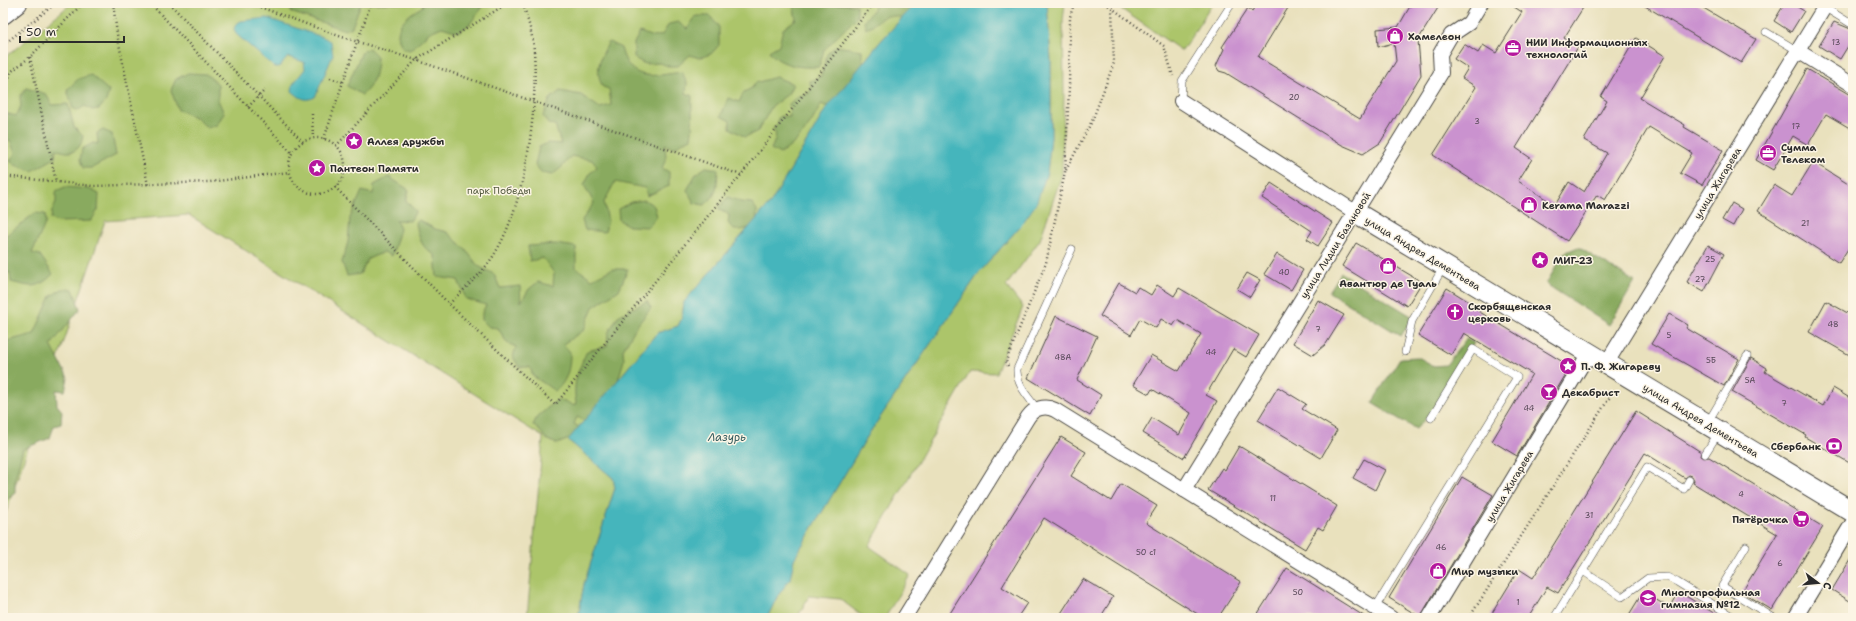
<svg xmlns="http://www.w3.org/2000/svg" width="1856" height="621" font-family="'Shantell Sans',sans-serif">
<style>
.green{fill:#acc56a;stroke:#6c784a}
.forest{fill:#89aa5e;stroke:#5a6a44}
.water{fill:#45b5bc;stroke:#387074}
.building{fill:#ca92cf}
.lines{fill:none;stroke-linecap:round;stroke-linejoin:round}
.lane-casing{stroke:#484641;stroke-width:8}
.street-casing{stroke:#484641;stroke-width:16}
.secondary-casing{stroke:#484641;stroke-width:22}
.path{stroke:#484641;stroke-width:2.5;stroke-dasharray:1 3;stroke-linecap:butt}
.lane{stroke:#fff;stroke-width:7}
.street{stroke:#fff;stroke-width:14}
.secondary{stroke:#fff;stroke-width:20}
.labels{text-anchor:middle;stroke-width:3;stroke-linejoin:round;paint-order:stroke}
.number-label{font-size:8px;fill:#534554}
.poi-label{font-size:10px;font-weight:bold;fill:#2b2b2b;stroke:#fcf5e5;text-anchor:start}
.street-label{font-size:10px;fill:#2b2b2b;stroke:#fcf5e5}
.park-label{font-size:10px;fill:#52593e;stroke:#fcf5e5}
.water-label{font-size:11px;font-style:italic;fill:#345b5e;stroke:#fcf5e5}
</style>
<rect width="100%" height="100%" fill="#fcf5e5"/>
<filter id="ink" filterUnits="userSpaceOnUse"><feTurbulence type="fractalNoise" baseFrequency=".025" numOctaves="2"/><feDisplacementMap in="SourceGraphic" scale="8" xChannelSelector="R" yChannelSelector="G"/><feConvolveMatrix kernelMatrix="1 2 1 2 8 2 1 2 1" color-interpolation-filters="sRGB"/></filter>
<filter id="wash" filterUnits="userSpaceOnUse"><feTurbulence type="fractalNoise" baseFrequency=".012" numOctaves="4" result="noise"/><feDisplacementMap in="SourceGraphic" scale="16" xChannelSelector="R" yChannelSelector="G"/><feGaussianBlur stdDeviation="0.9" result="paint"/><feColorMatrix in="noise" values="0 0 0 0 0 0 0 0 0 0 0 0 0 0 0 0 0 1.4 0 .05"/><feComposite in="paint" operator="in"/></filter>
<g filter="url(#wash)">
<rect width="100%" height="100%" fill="#e9e1bd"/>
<g class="green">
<polygon points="72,3 118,4 916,3 880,42 826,109 772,201 684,302 682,318 678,326 657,333 568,440 613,478 615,488 584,584 578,618 527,618 543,437 189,215 105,221 3,521 3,59"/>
<polygon points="1047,3 1065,3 1063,21 1064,94 1062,174 1040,240 1006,286 1023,307 996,373 970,372 869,546 910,575 885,618 865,618 840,599 809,596 797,618 767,618 777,597 790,579 794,559 870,432 979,273 1022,224 1047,173 1051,137 1051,61"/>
<polygon points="1115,3 1213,3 1182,51 1117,6"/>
</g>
<g class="forest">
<polygon points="295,3 361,3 352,27 345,30 290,12"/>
<path d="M423,3H478L482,8L469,25L458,32L442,27L430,32L410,50L403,48C390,29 405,16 422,7Z"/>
<path d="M796,3L857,5V17L824,50L819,67C802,68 780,66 769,51L779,45L783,29L796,19L793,4Z"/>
<path d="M875,3H915L918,6L908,19C880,13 889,15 866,29L864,21L874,9Z"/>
<polygon points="696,16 710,16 719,27 719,45 711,54 699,58 690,55 678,66 668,66 660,63 645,64 634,58 634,43 640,32 653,37 662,35 669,24 678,22 687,29"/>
<path d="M609,42L621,48C630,83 653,76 682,72L687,83L686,93L692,96C691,111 694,124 691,138L673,148L665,144L666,159L662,168L669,172V186L647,196L645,188L615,182L604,202L608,221L605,232L585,230L582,220L594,203L584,185L590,173L597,167L592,160L571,156L562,167L552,175L542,173L535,165L539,147L548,143L561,144L555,125L548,124L543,116L550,99L560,91L581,95L600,108L611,105L609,89L603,87C594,71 600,57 609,42Z"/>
<path d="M836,46L862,50V60L869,64L833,109L821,104C812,124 799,142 780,154L771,149C775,140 778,136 773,128L778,123V118L782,116L790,117L789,104L798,96L808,94L811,90L810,81L821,76L827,54Z"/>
<path d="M369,48L377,56C377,71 374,85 362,95L347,86L362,52Z"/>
<polygon points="188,73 206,74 218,84 218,100 224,113 217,125 207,128 197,118 178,110 171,90 176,79"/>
<polygon points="91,75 109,91 106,101 99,109 92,110 85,106 78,110 73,109 67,90 78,79"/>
<polygon points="776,77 793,84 788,94 772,106 758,131 745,137 730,128 730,121 721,116 728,98 739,102 744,92 752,88 755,83"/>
<path d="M26,88L46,94L52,105L68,104L74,127L83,136C80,153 70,155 56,149L55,158L32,171L15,165L10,161L15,153L10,140L3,139V115L5,113L16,116L21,106L20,97Z"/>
<polygon points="103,130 112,134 116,155 92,168 83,168 80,160 82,149 93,143 98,144 97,133"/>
<path d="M706,167L718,169C717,185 718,196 704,205L694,203L687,190L696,174Z"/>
<polygon points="389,177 409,190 406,201 416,211 410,221 396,220 400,229 392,256 384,252 368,259 360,274 347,276 342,262 348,242 350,218 362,191 373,194 374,185"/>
<polygon points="65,187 89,189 99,194 98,210 91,221 58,222 51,219 52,211 56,202 56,191"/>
<polygon points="728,197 741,202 752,203 757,210 756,226 741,230 734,230 728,223 729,215 718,208"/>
<polygon points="645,200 654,206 657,216 648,227 629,226 619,220 618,209 631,202"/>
<path d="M35,213L45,214L46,222L32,253L40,255L53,274C37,290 32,287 11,282L10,272L3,275V248H5L4,237Z"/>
<path d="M419,220L435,229L447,232L466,250L478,266L494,274L500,288L520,286L521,302L529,289L538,282L553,286L554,273L543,258L530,261L528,246L556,244L576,247V268L592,279L612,269H628L619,290L593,307L584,330L563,344L570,352C570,367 568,381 555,391L533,376L530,367H519L513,357L516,347L507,343L498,328L489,327L482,320V313L486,305L466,299L458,280L437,277L435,255C421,248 419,238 416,223Z"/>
<polygon points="1578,247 1635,282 1609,325 1546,284 1564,253"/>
<polygon points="1341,273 1413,317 1401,336 1329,292"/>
<polygon points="62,289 73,289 80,309 51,345 68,378 65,391 56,390 57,405 62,411 61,424 54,426 50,438 23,449 15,479 15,493 5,501 3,505 3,342 34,334 51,296"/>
<path d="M647,301L651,308L636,327L623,350L624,360L616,387L587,422L577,417L574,424L581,428L572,438L557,444L546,439L540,431L533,425L537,417L557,400L565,401L574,406L576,403C572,382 579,369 587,351L607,346L608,333L618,316Z"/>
<polygon points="1466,339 1474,343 1432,412 1416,429 1372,403 1400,358 1418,357 1434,366 1446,365"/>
</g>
<g class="water">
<polygon points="916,3 1047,3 1051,61 1051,137 1047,173 1036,204 1022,224 979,273 870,432 794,559 790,579 777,597 767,618 578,618 584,584 615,488 613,478 568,440 657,333 678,326 682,318 684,302 772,201 826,109 880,42"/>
<path d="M267,18L325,38L331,42L333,55L315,97C305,102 300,98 292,91L293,84L305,69L304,62L288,57L279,67H274L236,34L234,29L236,24L241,21Z"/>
</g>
<g id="blocks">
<g class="building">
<polygon points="1258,3 1291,3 1258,57 1360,119 1396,61 1394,43 1378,47 1377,29 1398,27 1412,3 1441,3 1418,40 1421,75 1380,143 1363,154 1342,145 1226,73 1219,71 1216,66 1224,49 1222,47 1248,8 1252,11"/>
<polygon points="1508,3 1586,3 1564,38 1578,47 1516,148 1532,159 1518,181 1555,205 1569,182 1584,192 1607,153 1584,140 1607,101 1601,97 1636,38 1665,56 1640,98 1685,125 1684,127 1723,150 1702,185 1680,173 1692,153 1649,127 1605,200 1597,195 1567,241 1433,155 1476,87 1462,78 1468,68 1454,59 1464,44 1478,53 1483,45 1496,53 1522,12"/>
<polygon points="1640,3 1695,3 1756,39 1741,63"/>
<polygon points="1785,3 1791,3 1804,11 1791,32 1774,21"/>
<polygon points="1834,22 1853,30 1853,38 1840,59 1819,46"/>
<polygon points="1807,69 1853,96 1853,130 1826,114 1808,145 1793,136 1773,170 1756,160"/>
<polygon points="1813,162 1853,187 1853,241 1839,263 1758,211 1774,185 1792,196"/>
<polygon points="1271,183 1333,223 1318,246 1307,239 1312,231 1262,198"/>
<polygon points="1732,203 1742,209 1733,226 1722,220"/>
<polygon points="1356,243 1422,282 1407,306 1342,266"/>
<polygon points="1708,245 1724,254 1704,292 1687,282"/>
<polygon points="1277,254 1303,270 1291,290 1264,274"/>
<polygon points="1247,273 1260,280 1250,297 1237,289"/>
<polygon points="1119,283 1135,292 1138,287 1151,295 1157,285 1174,296 1179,288 1259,335 1246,357 1233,349 1206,395 1217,401 1184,458 1143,433 1152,418 1179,435 1191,413 1152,389 1149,394 1133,385 1151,355 1179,371 1201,334 1177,320 1173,326 1161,319 1156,328 1140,319 1131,335 1100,316"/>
<polygon points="1447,288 1479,308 1478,311 1568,365 1564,373 1566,374 1517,456 1492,441 1532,374 1464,333 1451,355 1418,335"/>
<polygon points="1318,300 1344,315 1326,344 1313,355 1293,343"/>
<polygon points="1826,301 1853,316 1853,357 1809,332"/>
<polygon points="1669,314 1688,325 1686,328 1739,359 1724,386 1651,344"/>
<polygon points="1056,316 1097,336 1077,380 1101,395 1090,416 1028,378"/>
<polygon points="1751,358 1767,368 1765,372 1823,406 1833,388 1853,400 1853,465 1805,437 1806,435 1732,392"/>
<polygon points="1278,387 1306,404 1302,409 1337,430 1321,458 1258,420"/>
<polygon points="1636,411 1701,452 1700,456 1703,458 1709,457 1823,527 1772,610 1742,592 1777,534 1693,483 1694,480 1692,476 1689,475 1685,478 1645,453 1558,593 1547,587 1528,618 1489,618 1519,569 1533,578"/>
<polygon points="1061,437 1086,452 1071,476 1111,501 1121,484 1157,506 1146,523 1241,582 1218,618 1204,618 1044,518 1002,587 1027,603 1017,618 947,618"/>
<polygon points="1239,446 1337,506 1323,530 1318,527 1305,549 1208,490 1222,468 1225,470"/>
<polygon points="1364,459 1385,470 1375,490 1353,478"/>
<polygon points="1462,477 1493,495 1420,617 1389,598"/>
<polygon points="1853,555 1853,603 1832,590"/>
<polygon points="1287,568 1367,618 1255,618"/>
<polygon points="1083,579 1113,597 1100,618 1058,618"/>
<polygon points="1643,592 1670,608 1679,592 1722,618 1627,618"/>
</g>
</g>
</g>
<g filter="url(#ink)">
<use href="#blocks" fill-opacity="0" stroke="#484641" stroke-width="1"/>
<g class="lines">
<g class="lane-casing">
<g id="lane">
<polyline points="1824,7 1853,25"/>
<polyline points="1766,32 1798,51"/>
<polyline points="1181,101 1182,81 1232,3"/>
<polyline points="1405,352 1412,321 1444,266"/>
<path d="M1037,409C1028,396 1016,385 1017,369L1072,249"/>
<polyline points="1708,422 1747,356"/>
<polyline points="1705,454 1719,432"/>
<polyline points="1746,546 1722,586 1774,618"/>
<polyline points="1583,571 1622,597 1648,578 1667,577 1677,582 1735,618"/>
<polyline points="1375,608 1517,377 1473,349 1431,418"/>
<polyline points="1554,618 1647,467 1684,489 1689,480"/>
</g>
</g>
<g class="street-casing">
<g id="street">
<polyline points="1798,51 1853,85"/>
<polyline points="1181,101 1355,212"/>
<polyline points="1606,364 1827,3"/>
<polyline points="1184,490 1441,73 1440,54 1451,35 1469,23 1481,3"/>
<path d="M904,618L1028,417C1034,408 1045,405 1055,410L1391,618"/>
<polyline points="1429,618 1589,353"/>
<polyline points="1795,618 1853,522"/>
</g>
</g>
<g class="secondary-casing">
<g id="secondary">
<polyline points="3,14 17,3"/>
<polyline points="1355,212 1853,512"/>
</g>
</g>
<g class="path">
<polyline points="113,3 117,34 148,185"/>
<polyline points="150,3 292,153"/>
<polyline points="169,3 303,142"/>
<polyline points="249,3 339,36 416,60 741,175"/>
<polyline points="1105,3 1164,46 1173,76"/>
<polyline points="3,45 56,3"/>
<polyline points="30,57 56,182"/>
<polyline points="3,78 30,57 83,3"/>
<polyline points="330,78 343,82"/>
<polyline points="3,92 11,73"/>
<polyline points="248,107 265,90"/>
<polyline points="312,114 313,138"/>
<circle cx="317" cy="166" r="28"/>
<polyline points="324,139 343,82 371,3"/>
<polyline points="336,146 416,60 508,3"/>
<polyline points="1066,170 1092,121 1114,63 1112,8"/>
<polyline points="3,176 93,186 210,182 289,172"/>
<polyline points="335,187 449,304 555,405 741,175 874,3"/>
<path d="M449,304C462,291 476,279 487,265C525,216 538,111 534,51C533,35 527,18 523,3"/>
<polyline points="1008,366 1006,361 1046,263 1065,172 1069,88 1070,17 1074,3"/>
<polyline points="1469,618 1613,392"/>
</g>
<use href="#lane" class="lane"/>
<use href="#street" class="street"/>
<use href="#secondary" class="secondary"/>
</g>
</g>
<defs>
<g id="shop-disc" transform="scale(0.9)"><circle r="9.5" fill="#b5179e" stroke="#fcf5e5"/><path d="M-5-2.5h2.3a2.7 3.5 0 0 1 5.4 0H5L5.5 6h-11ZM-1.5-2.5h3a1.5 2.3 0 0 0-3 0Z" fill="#fff"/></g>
<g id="office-disc" transform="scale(0.9)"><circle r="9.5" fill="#b5179e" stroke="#fcf5e5"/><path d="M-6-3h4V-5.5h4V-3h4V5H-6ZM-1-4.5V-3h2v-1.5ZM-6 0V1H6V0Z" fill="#fff"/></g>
<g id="sight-disc" transform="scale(0.9)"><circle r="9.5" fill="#b5179e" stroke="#fcf5e5"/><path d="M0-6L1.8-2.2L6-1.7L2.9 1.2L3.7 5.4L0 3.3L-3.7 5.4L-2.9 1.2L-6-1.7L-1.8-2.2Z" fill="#fff"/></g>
<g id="church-disc" transform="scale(0.9)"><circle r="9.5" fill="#b5179e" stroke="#fcf5e5"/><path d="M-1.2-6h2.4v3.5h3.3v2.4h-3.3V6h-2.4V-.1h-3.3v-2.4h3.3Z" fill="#fff"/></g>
<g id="bar-disc" transform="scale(0.9)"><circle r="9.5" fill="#b5179e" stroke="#fcf5e5"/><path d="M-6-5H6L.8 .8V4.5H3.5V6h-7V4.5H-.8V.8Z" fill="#fff"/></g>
<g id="bank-disc" transform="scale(0.9)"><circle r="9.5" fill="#b5179e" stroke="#fcf5e5"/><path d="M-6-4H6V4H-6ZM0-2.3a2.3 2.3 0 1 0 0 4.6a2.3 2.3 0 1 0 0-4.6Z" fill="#fff"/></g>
<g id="supermarket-disc" transform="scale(0.9)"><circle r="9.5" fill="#b5179e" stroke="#fcf5e5"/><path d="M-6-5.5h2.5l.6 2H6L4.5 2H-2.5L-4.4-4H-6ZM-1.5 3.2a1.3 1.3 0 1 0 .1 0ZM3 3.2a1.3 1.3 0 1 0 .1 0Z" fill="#fff"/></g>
<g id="school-disc" transform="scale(0.9)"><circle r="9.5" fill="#b5179e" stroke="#fcf5e5"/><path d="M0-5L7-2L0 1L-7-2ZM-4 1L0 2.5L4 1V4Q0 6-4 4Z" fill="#fff"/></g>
</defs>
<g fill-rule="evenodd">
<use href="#shop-disc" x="1395" y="36"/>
<use href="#office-disc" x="1513" y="48"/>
<use href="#sight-disc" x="354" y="141"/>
<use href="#office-disc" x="1768" y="153"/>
<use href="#sight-disc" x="317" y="168"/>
<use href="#shop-disc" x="1529" y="205"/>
<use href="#sight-disc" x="1540" y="260"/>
<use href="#shop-disc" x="1388" y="266"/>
<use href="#church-disc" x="1455" y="312"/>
<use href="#sight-disc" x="1568" y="366"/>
<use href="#bar-disc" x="1549" y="392"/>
<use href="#bank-disc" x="1834" y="446"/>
<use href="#supermarket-disc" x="1801" y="519"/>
<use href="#shop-disc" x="1438" y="571"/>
<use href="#school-disc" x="1648" y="598"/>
</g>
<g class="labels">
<g class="number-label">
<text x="1836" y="45">13</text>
<text x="1294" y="100">20</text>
<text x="1477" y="124">3</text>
<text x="1796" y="129">17</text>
<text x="1805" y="226">21</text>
<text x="1710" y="262">25</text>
<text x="1284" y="275">40</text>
<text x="1700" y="282">27</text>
<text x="1833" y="327">48</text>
<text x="1318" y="332">7</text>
<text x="1669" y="338">5</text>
<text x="1211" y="355">44</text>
<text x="1063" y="360">48А</text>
<text x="1711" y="363">5Б</text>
<text x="1750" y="383">5А</text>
<text x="1784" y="406">7</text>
<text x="1529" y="411">44</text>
<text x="1741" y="497">4</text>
<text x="1273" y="501">11</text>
<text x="1589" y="518">31</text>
<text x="1441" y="550">46</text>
<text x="1146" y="555">50 с1</text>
<text x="1780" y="566">6</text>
<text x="1298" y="595">50</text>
<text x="1518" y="605">1</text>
</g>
<g class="poi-label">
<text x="1408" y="40">Хамелеон</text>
<text x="1526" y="46">НИИ Информационных<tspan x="1526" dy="12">технологий</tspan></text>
<text x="367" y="145">Аллея дружбы</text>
<text x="1781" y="151">Сумма<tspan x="1781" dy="12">Телеком</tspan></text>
<text x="330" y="172">Пантеон Памяти</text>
<text x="1542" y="209">Kerama Marazzi</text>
<text x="1553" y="264">МИГ-23</text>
<text x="1388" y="287" text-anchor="middle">Авантюр де Туаль</text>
<text x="1468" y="310">Скорбященская<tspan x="1468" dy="12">церковь</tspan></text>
<text x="1581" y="370">П. Ф. Жигареву</text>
<text x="1562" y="396">Декабрист</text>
<text x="1821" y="450" text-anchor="end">Сбербанк</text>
<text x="1788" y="523" text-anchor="end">Пятёрочка</text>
<text x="1451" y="575">Мир музыки</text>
<text x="1661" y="596">Многопрофильная<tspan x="1661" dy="12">гимназия №12</tspan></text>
</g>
<g class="street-label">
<text transform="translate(1717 183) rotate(-59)" y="4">улица Жигарева</text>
<text transform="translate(1335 245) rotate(-58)" y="4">улица Лидии Базановой</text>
<text transform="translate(1423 253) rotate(31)" y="4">улица Андрея Дементьева</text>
<text transform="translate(1701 420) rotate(31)" y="4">улица Андрея Дементьева</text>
<text transform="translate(1509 486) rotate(-59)" y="4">улица Жигарева</text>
</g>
<g class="park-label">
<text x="499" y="194">парк Победы</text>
</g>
<g class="water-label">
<text x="727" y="441">Лазурь</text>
</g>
</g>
<rect width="1856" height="621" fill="none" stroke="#fcf5e5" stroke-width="16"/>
<g transform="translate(1818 583) rotate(106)" stroke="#fcf5e5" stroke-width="3" paint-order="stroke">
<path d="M0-3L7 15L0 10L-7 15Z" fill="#2b2b2b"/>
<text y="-6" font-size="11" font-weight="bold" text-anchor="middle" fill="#2b2b2b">С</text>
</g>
<path d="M20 36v6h104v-6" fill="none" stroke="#2b2b2b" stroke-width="2"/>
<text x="26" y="36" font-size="12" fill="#2b2b2b" stroke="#fcf5e5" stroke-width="3" paint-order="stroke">50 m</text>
</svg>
